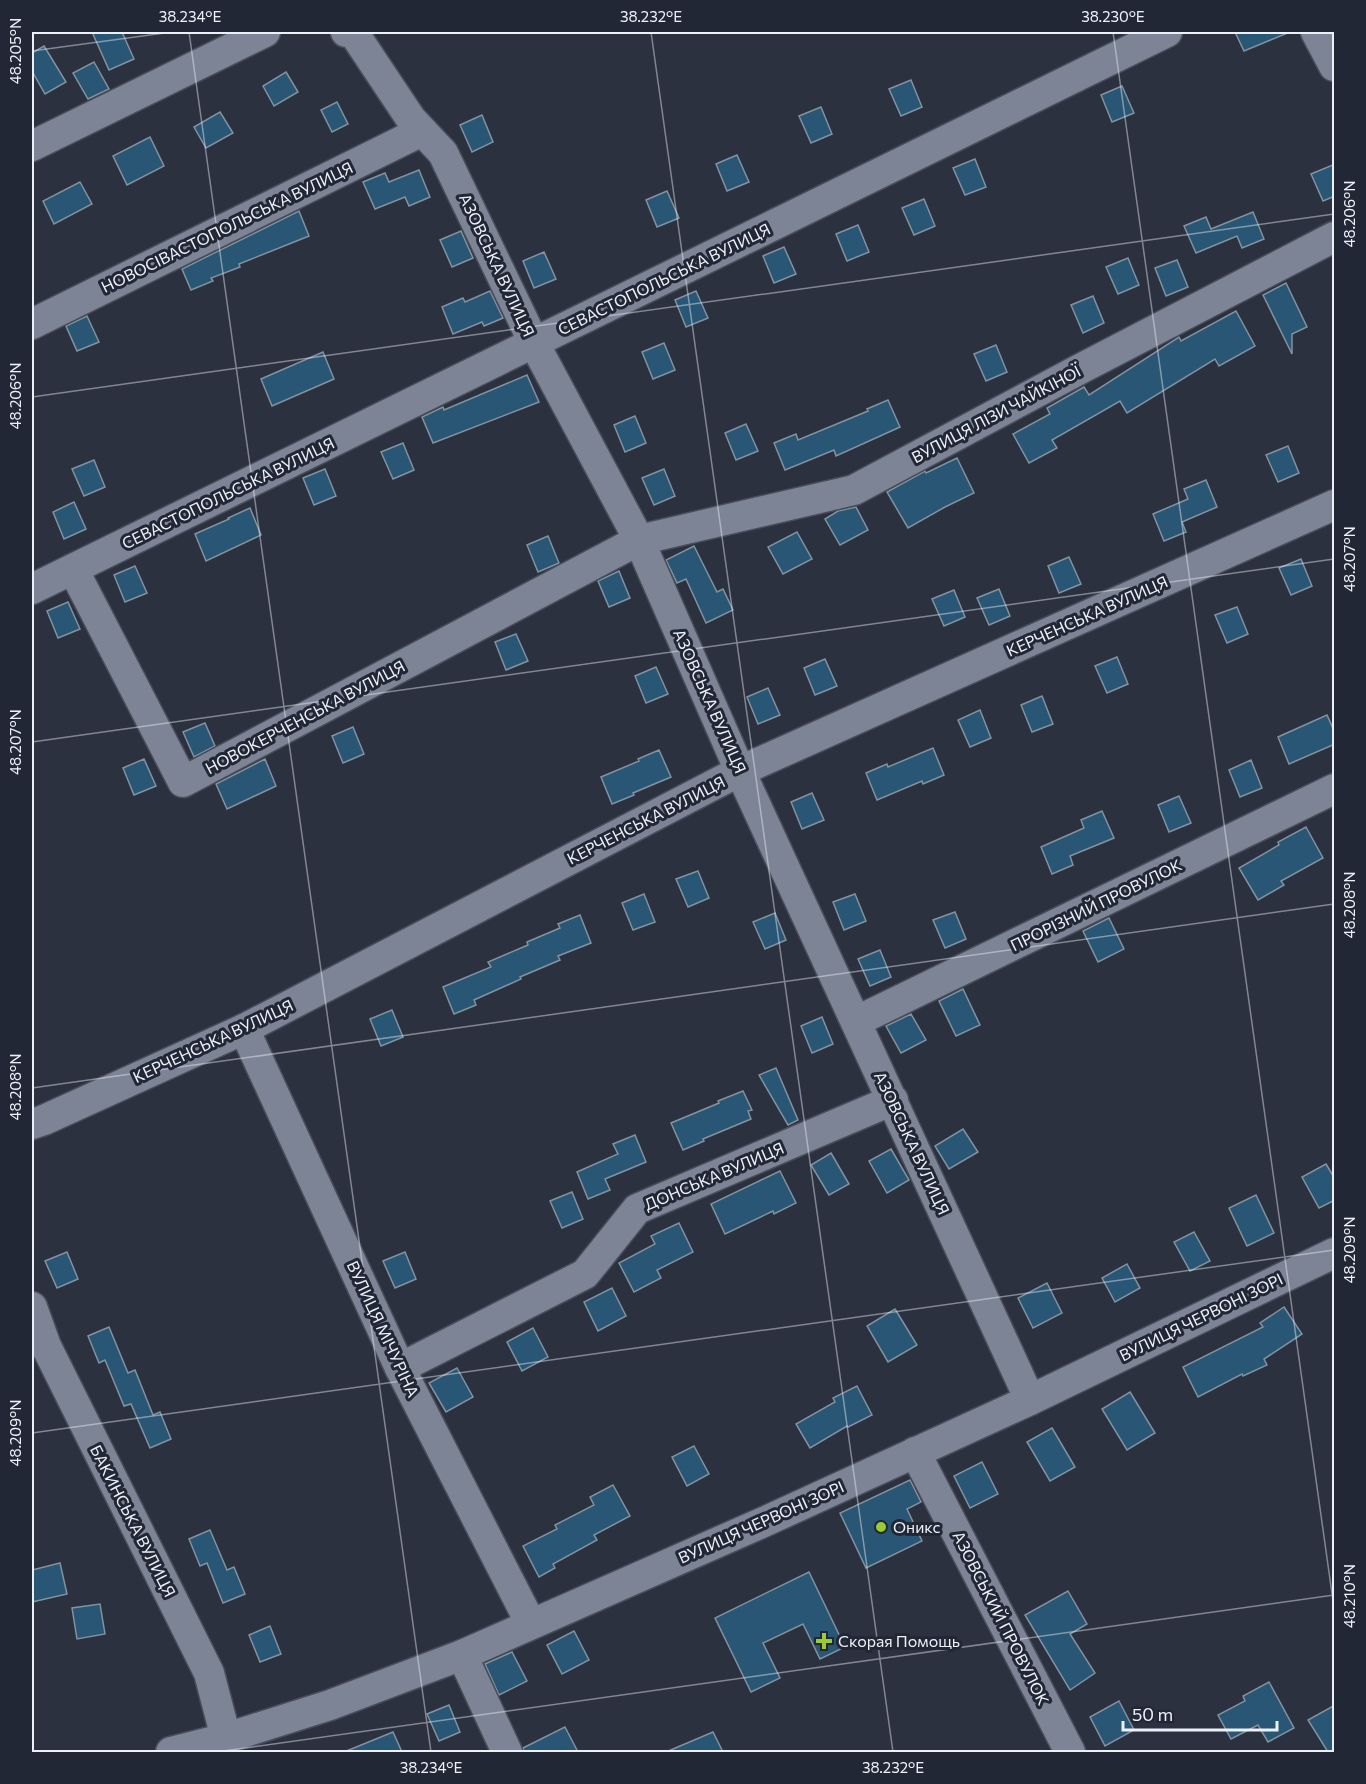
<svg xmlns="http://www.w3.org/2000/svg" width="1366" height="1784" font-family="Commissioner,sans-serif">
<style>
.building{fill:#295674;stroke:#82929f;stroke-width:1.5}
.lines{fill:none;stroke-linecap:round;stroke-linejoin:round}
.minor-casing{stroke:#484d59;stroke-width:33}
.minor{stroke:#7d8495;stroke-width:30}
.ticks{fill:none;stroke:#ecf0f9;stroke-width:1.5;stroke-opacity:0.45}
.poi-dot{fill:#9bcb33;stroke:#222735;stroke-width:2}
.labels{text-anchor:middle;stroke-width:6;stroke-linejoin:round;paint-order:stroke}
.street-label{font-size:16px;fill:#ecf0f9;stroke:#222735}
.poi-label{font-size:16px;fill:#ecf0f9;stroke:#222735;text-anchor:start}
.neatline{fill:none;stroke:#ecf0f9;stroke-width:2}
.ticks-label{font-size:15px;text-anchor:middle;fill:#ecf0f9}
</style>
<rect width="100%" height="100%" fill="#2c313f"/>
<g class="building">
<polygon points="92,32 122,32 134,59 109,70"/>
<polygon points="1235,32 1290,32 1244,51"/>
<polygon points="44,46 66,82 45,94 32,71 32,53"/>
<polygon points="94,62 109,89 88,99 73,73"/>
<polygon points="286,72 298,92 274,106 263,86"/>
<polygon points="911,80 922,107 901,116 889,89"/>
<polygon points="1122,86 1134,113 1112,122 1101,95"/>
<polygon points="337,102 348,124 332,132 321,110"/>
<polygon points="821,107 832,134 811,143 799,116"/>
<polygon points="220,112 233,133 206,148 194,127"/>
<polygon points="482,115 493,142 472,152 460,125"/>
<polygon points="150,137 164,166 127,185 113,156"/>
<polygon points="737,155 749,182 727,191 716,164"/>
<polygon points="975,159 986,187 965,195 953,168"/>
<polygon points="1335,164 1335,196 1323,201 1311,174"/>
<polygon points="419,170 430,197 409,206 405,197 375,209 363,182 385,173 389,182"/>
<polygon points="80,182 92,204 54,224 43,201"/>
<polygon points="667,191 679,218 657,227 646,200"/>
<polygon points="924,199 935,226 914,235 902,208"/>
<polygon points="299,211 309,236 239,264 240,267 211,278 213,281 191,290 182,269"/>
<polygon points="1253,212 1264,239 1242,248 1237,236 1196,253 1184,226 1206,217 1211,229"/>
<polygon points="858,225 869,252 847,261 836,234"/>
<polygon points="461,231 473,258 452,267 440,240"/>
<polygon points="784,247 796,274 774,283 763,256"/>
<polygon points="544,252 556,279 534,288 523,261"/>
<polygon points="1128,258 1139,285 1118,294 1106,267"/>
<polygon points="1177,260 1188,287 1166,296 1155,268"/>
<polygon points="1286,283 1307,327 1292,334 1292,354 1263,295"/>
<polygon points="490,291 503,318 484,326 482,322 453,334 442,307 463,298 465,302"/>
<polygon points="696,291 708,318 686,327 675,300"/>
<polygon points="1093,296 1104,323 1083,333 1071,305"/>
<polygon points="1236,311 1255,346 1219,366 1215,359 1127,413 1120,401 1052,440 1057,448 1029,463 1013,434 1050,414 1047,408 1084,387 1089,395 1179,337 1181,341"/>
<polygon points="87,316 99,342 77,351 66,326"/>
<polygon points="664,343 675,370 653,379 642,352"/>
<polygon points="996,345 1007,372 986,381 974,354"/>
<polygon points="323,352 334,379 272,406 261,379"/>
<polygon points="527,375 539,402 433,443 422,417 443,407 444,410"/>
<polygon points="888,400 900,427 836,456 834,450 785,470 774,443 796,434 798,440 868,411 867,409"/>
<polygon points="635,416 646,443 625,452 614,425"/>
<polygon points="746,424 758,451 736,460 725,433"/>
<polygon points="403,443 414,470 393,479 381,452"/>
<polygon points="1288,446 1299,473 1278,482 1266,455"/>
<polygon points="957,458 974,493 945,507 908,528 887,492 925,471 926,473"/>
<polygon points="94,460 105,487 84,496 72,469"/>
<polygon points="325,469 336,496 314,505 303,478"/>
<polygon points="664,469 675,496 654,505 642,478"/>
<polygon points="1206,480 1217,507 1182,522 1186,532 1164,541 1153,514 1188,499 1184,489"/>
<polygon points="74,502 86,529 64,539 53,512"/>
<polygon points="856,507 868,530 840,545 825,519 838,511"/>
<polygon points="250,508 261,535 206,561 195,534 229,519 228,518"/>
<polygon points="797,532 812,559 783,574 768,547"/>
<polygon points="548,536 559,563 538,572 527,545"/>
<polygon points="694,546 717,592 723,589 733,610 706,623 686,579 677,583 666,560"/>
<polygon points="1069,557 1081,584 1059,593 1048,566"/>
<polygon points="1301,559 1312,586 1291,595 1279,568"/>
<polygon points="135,566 147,593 125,602 114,575"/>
<polygon points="619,571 630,598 609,607 598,581"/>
<polygon points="999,589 1010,616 989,625 977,598"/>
<polygon points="954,590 965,617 944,626 932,599"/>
<polygon points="68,602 80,629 58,638 47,611"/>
<polygon points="1237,607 1248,634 1227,643 1215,615"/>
<polygon points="516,634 528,661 506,670 495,642"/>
<polygon points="1117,657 1128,684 1107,693 1095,666"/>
<polygon points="825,659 837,686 815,695 804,668"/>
<polygon points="656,667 668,694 646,703 635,676"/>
<polygon points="768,688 780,715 758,724 747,697"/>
<polygon points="1042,696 1053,724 1032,732 1021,705"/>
<polygon points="980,710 991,738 970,747 958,720"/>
<polygon points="1327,715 1335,733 1335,744 1289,764 1278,737"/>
<polygon points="205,723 215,746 194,757 183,732"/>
<polygon points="353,727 364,754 343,763 332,736"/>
<polygon points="933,748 944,775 923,784 922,781 877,800 866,773 887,764 888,767"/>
<polygon points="659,750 671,777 633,793 634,795 612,804 601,777 639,761 638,759"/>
<polygon points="144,759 156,786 134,795 123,768"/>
<polygon points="265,759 276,786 227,809 216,784"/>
<polygon points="1251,760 1262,788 1240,797 1229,770"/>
<polygon points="812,793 824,820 802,829 791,802"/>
<polygon points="1179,796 1191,823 1169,832 1158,805"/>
<polygon points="1102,811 1114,838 1070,856 1073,865 1052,874 1041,847 1084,828 1081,820"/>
<polygon points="1306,827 1323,858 1281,881 1284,885 1258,900 1239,868 1279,845 1278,842"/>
<polygon points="698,871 709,898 688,907 676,879"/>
<polygon points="644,894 655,922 633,930 622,903"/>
<polygon points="855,894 866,921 844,930 833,902"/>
<polygon points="955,912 966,939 945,948 933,920"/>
<polygon points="775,913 786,940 765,949 753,922"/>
<polygon points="580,915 591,943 558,956 560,960 520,977 521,979 474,1000 476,1005 454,1014 443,987 491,967 488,962 528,945 527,942 560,928 558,924"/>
<polygon points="1109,918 1124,949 1098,962 1083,931"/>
<polygon points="880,950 891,977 870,986 858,959"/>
<polygon points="963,989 980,1025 956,1036 939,1001"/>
<polygon points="392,1010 403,1037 381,1046 370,1019"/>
<polygon points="911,1014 926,1040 901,1053 886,1026"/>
<polygon points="822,1017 833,1044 812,1053 801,1026"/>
<polygon points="776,1068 798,1120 788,1125 759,1075"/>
<polygon points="743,1091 752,1110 748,1111 751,1119 703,1139 704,1141 683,1150 671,1123 719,1103 718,1101"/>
<polygon points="963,1129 978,1152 949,1169 935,1146"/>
<polygon points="635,1135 646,1162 605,1179 610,1190 588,1199 577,1172 618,1154 613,1144"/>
<polygon points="891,1149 909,1180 887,1193 869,1161"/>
<polygon points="831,1153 849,1184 829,1195 811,1165"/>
<polygon points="1326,1164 1335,1179 1335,1200 1319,1208 1302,1177"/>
<polygon points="780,1171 796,1203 774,1214 773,1211 725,1234 711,1204"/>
<polygon points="572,1192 583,1219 562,1228 550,1201"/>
<polygon points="1256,1195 1274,1233 1247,1246 1229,1208"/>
<polygon points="679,1223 693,1252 657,1270 661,1278 634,1292 619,1263 655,1244 651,1236"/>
<polygon points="1194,1232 1210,1261 1190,1271 1174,1242"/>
<polygon points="67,1252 78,1279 57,1288 45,1261"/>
<polygon points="405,1252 416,1279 395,1288 383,1261"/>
<polygon points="1127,1264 1140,1288 1115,1302 1102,1278"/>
<polygon points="1047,1283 1062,1313 1033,1328 1018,1298"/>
<polygon points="612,1288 626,1316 598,1331 584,1302"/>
<polygon points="1284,1307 1302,1334 1264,1359 1267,1365 1243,1376 1242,1374 1198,1397 1183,1367 1263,1327 1260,1323"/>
<polygon points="895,1309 917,1345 888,1362 867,1326"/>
<polygon points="109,1327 128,1373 135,1370 153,1415 160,1412 171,1439 150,1448 131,1404 124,1406 105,1360 99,1363 88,1336"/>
<polygon points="533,1328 548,1357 522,1371 507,1342"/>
<polygon points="457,1368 473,1397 446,1412 429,1383"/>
<polygon points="857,1386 872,1415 848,1427 847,1426 810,1448 796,1424 835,1402 833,1398"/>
<polygon points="1130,1392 1155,1433 1127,1450 1102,1409"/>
<polygon points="1052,1428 1075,1467 1050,1481 1027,1442"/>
<polygon points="694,1446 709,1474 687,1486 672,1457"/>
<polygon points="982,1462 998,1494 970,1508 954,1476"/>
<polygon points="910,1480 921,1502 907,1509 922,1541 866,1568 840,1513"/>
<polygon points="613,1485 630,1516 594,1535 597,1540 553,1564 555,1568 539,1577 523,1546 557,1529 555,1525 594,1505 590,1497"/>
<polygon points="210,1530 227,1570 234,1567 245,1594 223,1603 207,1563 200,1566 189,1539"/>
<polygon points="60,1563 67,1594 32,1602 32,1570"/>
<polygon points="809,1572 845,1647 820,1659 803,1624 763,1643 780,1678 751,1692 715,1618"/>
<polygon points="1068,1591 1087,1624 1070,1634 1095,1673 1070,1690 1025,1615"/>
<polygon points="100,1604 105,1634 77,1639 72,1608"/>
<polygon points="270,1626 281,1654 260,1662 249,1635"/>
<polygon points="574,1631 589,1660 562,1674 547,1645"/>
<polygon points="512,1652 527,1681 499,1695 485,1664"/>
<polygon points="1269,1682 1294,1728 1268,1742 1258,1725 1231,1739 1218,1715 1245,1701 1243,1696"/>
<polygon points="1119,1701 1134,1730 1105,1746 1090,1717"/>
<polygon points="449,1705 460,1732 439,1741 427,1714"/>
<polygon points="1335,1705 1335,1752 1328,1752 1308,1720"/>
<polygon points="565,1727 578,1752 524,1752 523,1748"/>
<polygon points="393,1732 402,1752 344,1752"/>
<polygon points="713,1732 723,1752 666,1752"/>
</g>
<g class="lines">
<g class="minor-casing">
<g id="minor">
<polyline points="346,32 353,32 411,119 443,153 534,343 639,540 740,771 1030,1400"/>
<polyline points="1316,32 1334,66"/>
<polyline points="32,146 265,32"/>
<polyline points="32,324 422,131"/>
<polyline points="73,569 183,782 639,540 854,490 1082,368 1334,237"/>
<polyline points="32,589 1167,32"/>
<polyline points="857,1021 1334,789"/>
<polyline points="244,1029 400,1368 531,1624"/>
<polyline points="32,1124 44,1120 244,1029 740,771 1334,505"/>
<polyline points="32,1307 46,1346 209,1673 226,1738"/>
<polyline points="400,1368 585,1274 637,1209 893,1100"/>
<polyline points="915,1452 1070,1752"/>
<polyline points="462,1655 507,1752"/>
<polyline points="171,1752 226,1738 330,1705 462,1655 766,1521 1030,1400 1334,1253"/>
</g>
</g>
<use href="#minor" class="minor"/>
</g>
<path class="ticks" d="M189,32L431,1752M651,32L893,1752M1113,32L1334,1608M32,51L172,32M32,397L1334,214M32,742L1334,559M32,1088L1334,904M32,1433L1334,1250M216,1752L1334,1595"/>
<g class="poi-dot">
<circle cx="881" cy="1527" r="6"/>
<path d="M821 1632h6v6h6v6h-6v6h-6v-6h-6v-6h6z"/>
</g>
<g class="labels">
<g class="street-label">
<text transform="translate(227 227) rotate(-26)" y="6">НОВОСІВАСТОПОЛЬСЬКА ВУЛИЦЯ</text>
<text transform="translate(497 265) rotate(65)" y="6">АЗОВСЬКА ВУЛИЦЯ</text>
<text transform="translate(664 279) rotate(-26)" y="6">СЕВАСТОПОЛЬСЬКА ВУЛИЦЯ</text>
<text transform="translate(996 414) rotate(-28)" y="6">ВУЛИЦЯ ЛІЗИ ЧАЙКІНОЇ</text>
<text transform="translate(228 493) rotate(-26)" y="6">СЕВАСТОПОЛЬСЬКА ВУЛИЦЯ</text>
<text transform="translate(1087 616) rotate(-24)" y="6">КЕРЧЕНСЬКА ВУЛИЦЯ</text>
<text transform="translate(710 701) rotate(66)" y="6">АЗОВСЬКА ВУЛИЦЯ</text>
<text transform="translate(305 717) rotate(-28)" y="6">НОВОКЕРЧЕНСЬКА ВУЛИЦЯ</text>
<text transform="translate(646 820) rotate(-27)" y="6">КЕРЧЕНСЬКА ВУЛИЦЯ</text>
<text transform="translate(1096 905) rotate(-26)" y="6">ПРОРІЗНИЙ ПРОВУЛОК</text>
<text transform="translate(213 1041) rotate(-25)" y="6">КЕРЧЕНСЬКА ВУЛИЦЯ</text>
<text transform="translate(912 1143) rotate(65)" y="6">АЗОВСЬКА ВУЛИЦЯ</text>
<text transform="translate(714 1176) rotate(-23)" y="6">ДОНСЬКА ВУЛИЦЯ</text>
<text transform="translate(1201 1317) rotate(-26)" y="6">ВУЛИЦЯ ЧЕРВОНІ ЗОРІ</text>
<text transform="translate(383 1329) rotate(65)" y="6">ВУЛИЦЯ МІЧУРІНА</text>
<text transform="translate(133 1521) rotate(63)" y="6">БАКИНСЬКА ВУЛИЦЯ</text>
<text transform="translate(761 1522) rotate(-24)" y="6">ВУЛИЦЯ ЧЕРВОНІ ЗОРІ</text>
<text transform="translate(1001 1618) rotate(63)" y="6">АЗОВСЬКИЙ ПРОВУЛОК</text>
</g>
<g class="poi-label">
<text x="893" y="1533">Оникс</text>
<text x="838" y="1647">Скорая Помощь</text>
</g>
</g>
<rect width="1366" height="1784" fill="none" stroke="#222735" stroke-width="66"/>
<path d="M1123 1721v9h154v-9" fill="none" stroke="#ecf0f9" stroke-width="3"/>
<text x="1132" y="1721" font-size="18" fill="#ecf0f9" stroke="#222735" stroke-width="4.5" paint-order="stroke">50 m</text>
<rect x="33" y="33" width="1300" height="1718" class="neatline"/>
<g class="ticks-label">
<text x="190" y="22">38.234°E</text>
<text x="651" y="22">38.232°E</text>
<text x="1113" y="22">38.230°E</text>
<text transform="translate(16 51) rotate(-90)" y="5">48.205°N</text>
<text transform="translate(1350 214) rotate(-90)" y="5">48.206°N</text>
<text transform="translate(16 396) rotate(-90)" y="5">48.206°N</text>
<text transform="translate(1350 559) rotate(-90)" y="5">48.207°N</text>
<text transform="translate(16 742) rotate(-90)" y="5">48.207°N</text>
<text transform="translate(1350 905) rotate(-90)" y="5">48.208°N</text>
<text transform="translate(16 1087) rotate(-90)" y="5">48.208°N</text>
<text transform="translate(1350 1250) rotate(-90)" y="5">48.209°N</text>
<text transform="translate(16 1433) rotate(-90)" y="5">48.209°N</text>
<text transform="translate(1350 1596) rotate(-90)" y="5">48.210°N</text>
<text x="431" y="1773">38.234°E</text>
<text x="893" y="1773">38.232°E</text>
</g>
</svg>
